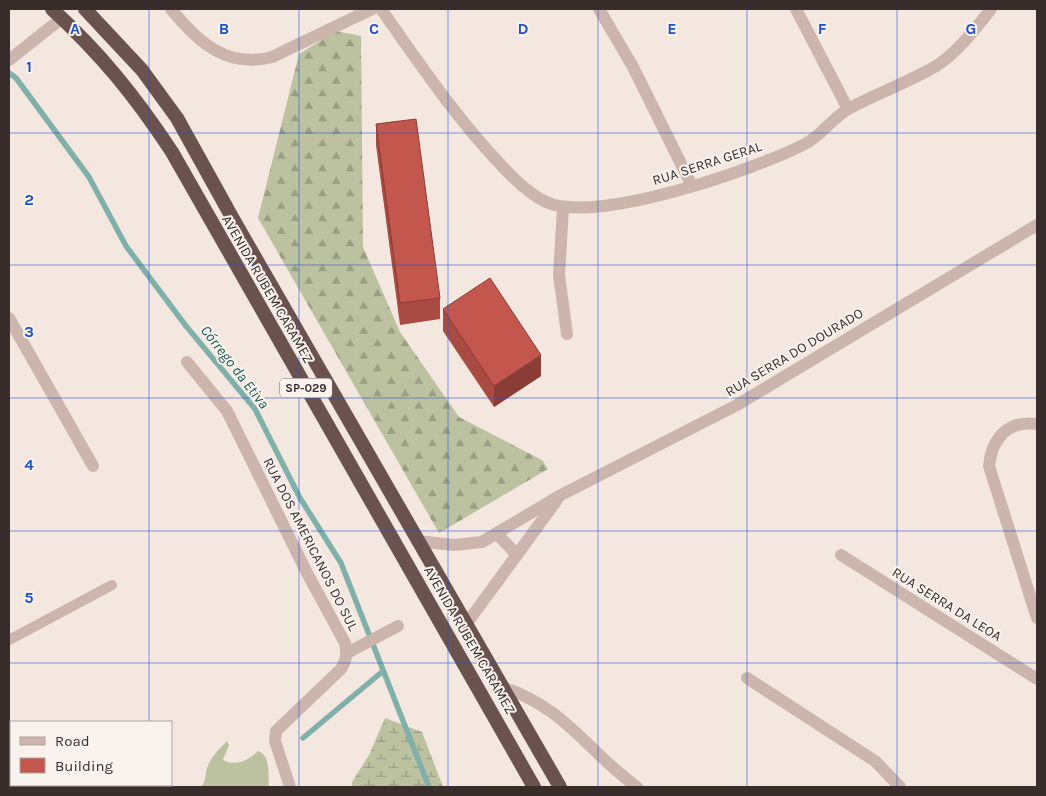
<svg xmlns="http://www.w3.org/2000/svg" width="1046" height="796" font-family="Karla,sans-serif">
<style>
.green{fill:#bcc2a0}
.forest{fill:url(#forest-firs)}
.wetland{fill:url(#wetland-marsh)}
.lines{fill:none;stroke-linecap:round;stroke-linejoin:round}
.stream{stroke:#7fb0aa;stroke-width:5.5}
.service{stroke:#cbb5ac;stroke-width:10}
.pedestrian{stroke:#cbb5ac;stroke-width:12}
.minor{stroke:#cbb5ac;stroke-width:12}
.trunk{stroke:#6a534f;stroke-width:14}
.wall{fill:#a94b42}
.shaded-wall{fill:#893d36}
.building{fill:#c4574d;stroke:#893d36}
.grid{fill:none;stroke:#1d4ed8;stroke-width:1;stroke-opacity:0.55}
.labels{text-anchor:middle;stroke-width:4;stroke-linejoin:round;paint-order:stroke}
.shield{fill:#faf2ed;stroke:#736865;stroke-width:1}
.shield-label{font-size:12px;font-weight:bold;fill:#392d2b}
.street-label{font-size:14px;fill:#392d2b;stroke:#faf2ed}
.water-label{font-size:15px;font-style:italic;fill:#205a55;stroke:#faf2ed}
.grid-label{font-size:16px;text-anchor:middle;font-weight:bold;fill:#1d4ed8;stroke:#faf2ed;stroke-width:4;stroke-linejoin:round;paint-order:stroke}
</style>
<defs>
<pattern id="forest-firs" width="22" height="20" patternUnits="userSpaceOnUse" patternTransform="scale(1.25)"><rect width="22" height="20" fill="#bcc2a0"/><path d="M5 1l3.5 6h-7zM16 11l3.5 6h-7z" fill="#9a9e83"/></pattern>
<pattern id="wetland-marsh" width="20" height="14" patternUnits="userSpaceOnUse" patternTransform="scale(1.25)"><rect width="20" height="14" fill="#bcc2a0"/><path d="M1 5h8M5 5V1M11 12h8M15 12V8" fill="none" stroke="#9a9e83"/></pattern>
</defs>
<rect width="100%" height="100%" fill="#f3e7e0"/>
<path class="green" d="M227,741L229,745L223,760C237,767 248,760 258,751C271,755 268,775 269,787H201C206,781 205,776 207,768C211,757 219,749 227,741Z"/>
<polygon class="forest" points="336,31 361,36 363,247 400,332 459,417 542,460 548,469 439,533 258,218 299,54"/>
<polygon class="wetland" points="385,718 422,732 443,787 352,787 352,782 369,755"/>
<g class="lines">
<g class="stream">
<polyline points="9,73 16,78 89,177 126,246 186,326 255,409 300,498 341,563 429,787"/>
<polyline points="303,738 383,671"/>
</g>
<polyline class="service" points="9,640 112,585"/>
<polyline class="pedestrian" points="347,653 398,626"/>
<g class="minor">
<path d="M171,9C198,42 227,69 272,57L372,9"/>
<path d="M381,9C419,63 456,118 502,166C514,179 529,194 546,202C596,225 756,169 805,144C822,135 833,117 850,108C878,93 909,82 936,66C958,52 975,29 991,9"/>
<polyline points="599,9 633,67 692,186"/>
<polyline points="796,9 848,109"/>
<polyline points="9,60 62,18"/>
<polyline points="563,208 559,275 567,334"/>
<polyline points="9,318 93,466"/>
<path d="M187,362L227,411L307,573L345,643C347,654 347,659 341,669L276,731L275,741L290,787"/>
<path d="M1037,424C1008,420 992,438 989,466L1037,618"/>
<polyline points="497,534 517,555"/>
<polyline points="417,541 454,545 482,542 561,495 737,405 1037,225"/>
<polyline points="841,555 1037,679"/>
<polyline points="467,623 557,500"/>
<polyline points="747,678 875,761 900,787"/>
<path d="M502,687C565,707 587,751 637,787"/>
<polyline points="9,772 11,777"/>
</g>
<g class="trunk">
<path d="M52,9C101,54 135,96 172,152L534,787"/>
<polyline points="85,9 142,70 177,118 233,219 560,787"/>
</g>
</g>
<g class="wall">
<polygon points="376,124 440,298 440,319 400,325 376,145"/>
<polygon points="443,309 541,376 494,407 443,331"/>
</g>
<polygon class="shaded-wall" points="541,355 541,376 494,407 494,386"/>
<g class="building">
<polygon points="416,119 440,298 400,303 376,124"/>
<polygon points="490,278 541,355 494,386 443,309"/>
</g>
<path class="grid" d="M149,9V722M299,9V787M448,9V787M598,9V787M747,9V787M897,9V787M9,133H1037M9,265H1037M9,398H1037M9,531H1037M9,663H1037M149,785V787"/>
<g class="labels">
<rect class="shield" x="280" y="378.5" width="52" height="19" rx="4"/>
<g class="shield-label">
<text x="306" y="392">SP-029</text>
</g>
<g class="street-label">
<text transform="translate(707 163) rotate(-18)" y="5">RUA SERRA GERAL</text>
<text transform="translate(268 289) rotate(60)" y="5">AVENIDA RUBEM CARAMEZ</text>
<text transform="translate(794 352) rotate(-31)" y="5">RUA SERRA DO DOURADO</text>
<text transform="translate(311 544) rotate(63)" y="5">RUA DOS AMERICANOS DO SUL</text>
<text transform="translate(947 604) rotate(32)" y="5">RUA SERRA DA LEOA</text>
<text transform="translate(470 640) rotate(60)" y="5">AVENIDA RUBEM CARAMEZ</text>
</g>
<g class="water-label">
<text transform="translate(235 367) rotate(52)" y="5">Córrego da Etiva</text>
</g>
</g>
<g class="grid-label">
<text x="75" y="34">A</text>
<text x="224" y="34">B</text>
<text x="374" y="34">C</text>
<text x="523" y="34">D</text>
<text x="672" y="34">E</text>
<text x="822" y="34">F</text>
<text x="971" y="34">G</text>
<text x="29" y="72">1</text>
<text x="29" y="205">2</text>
<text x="29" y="337">3</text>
<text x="29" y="470">4</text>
<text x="29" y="603">5</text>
</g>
<rect width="1046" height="796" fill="none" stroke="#392d2b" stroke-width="20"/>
<rect x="10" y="721" width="162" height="65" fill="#faf2ed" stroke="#ada39f"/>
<rect x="20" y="737" width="25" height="8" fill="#cbb5ac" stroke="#ada39f"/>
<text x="55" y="746" font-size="15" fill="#392d2b">Road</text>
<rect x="20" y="758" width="25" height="15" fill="#c4574d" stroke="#ada39f"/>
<text x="55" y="771" font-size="15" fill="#392d2b">Building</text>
</svg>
